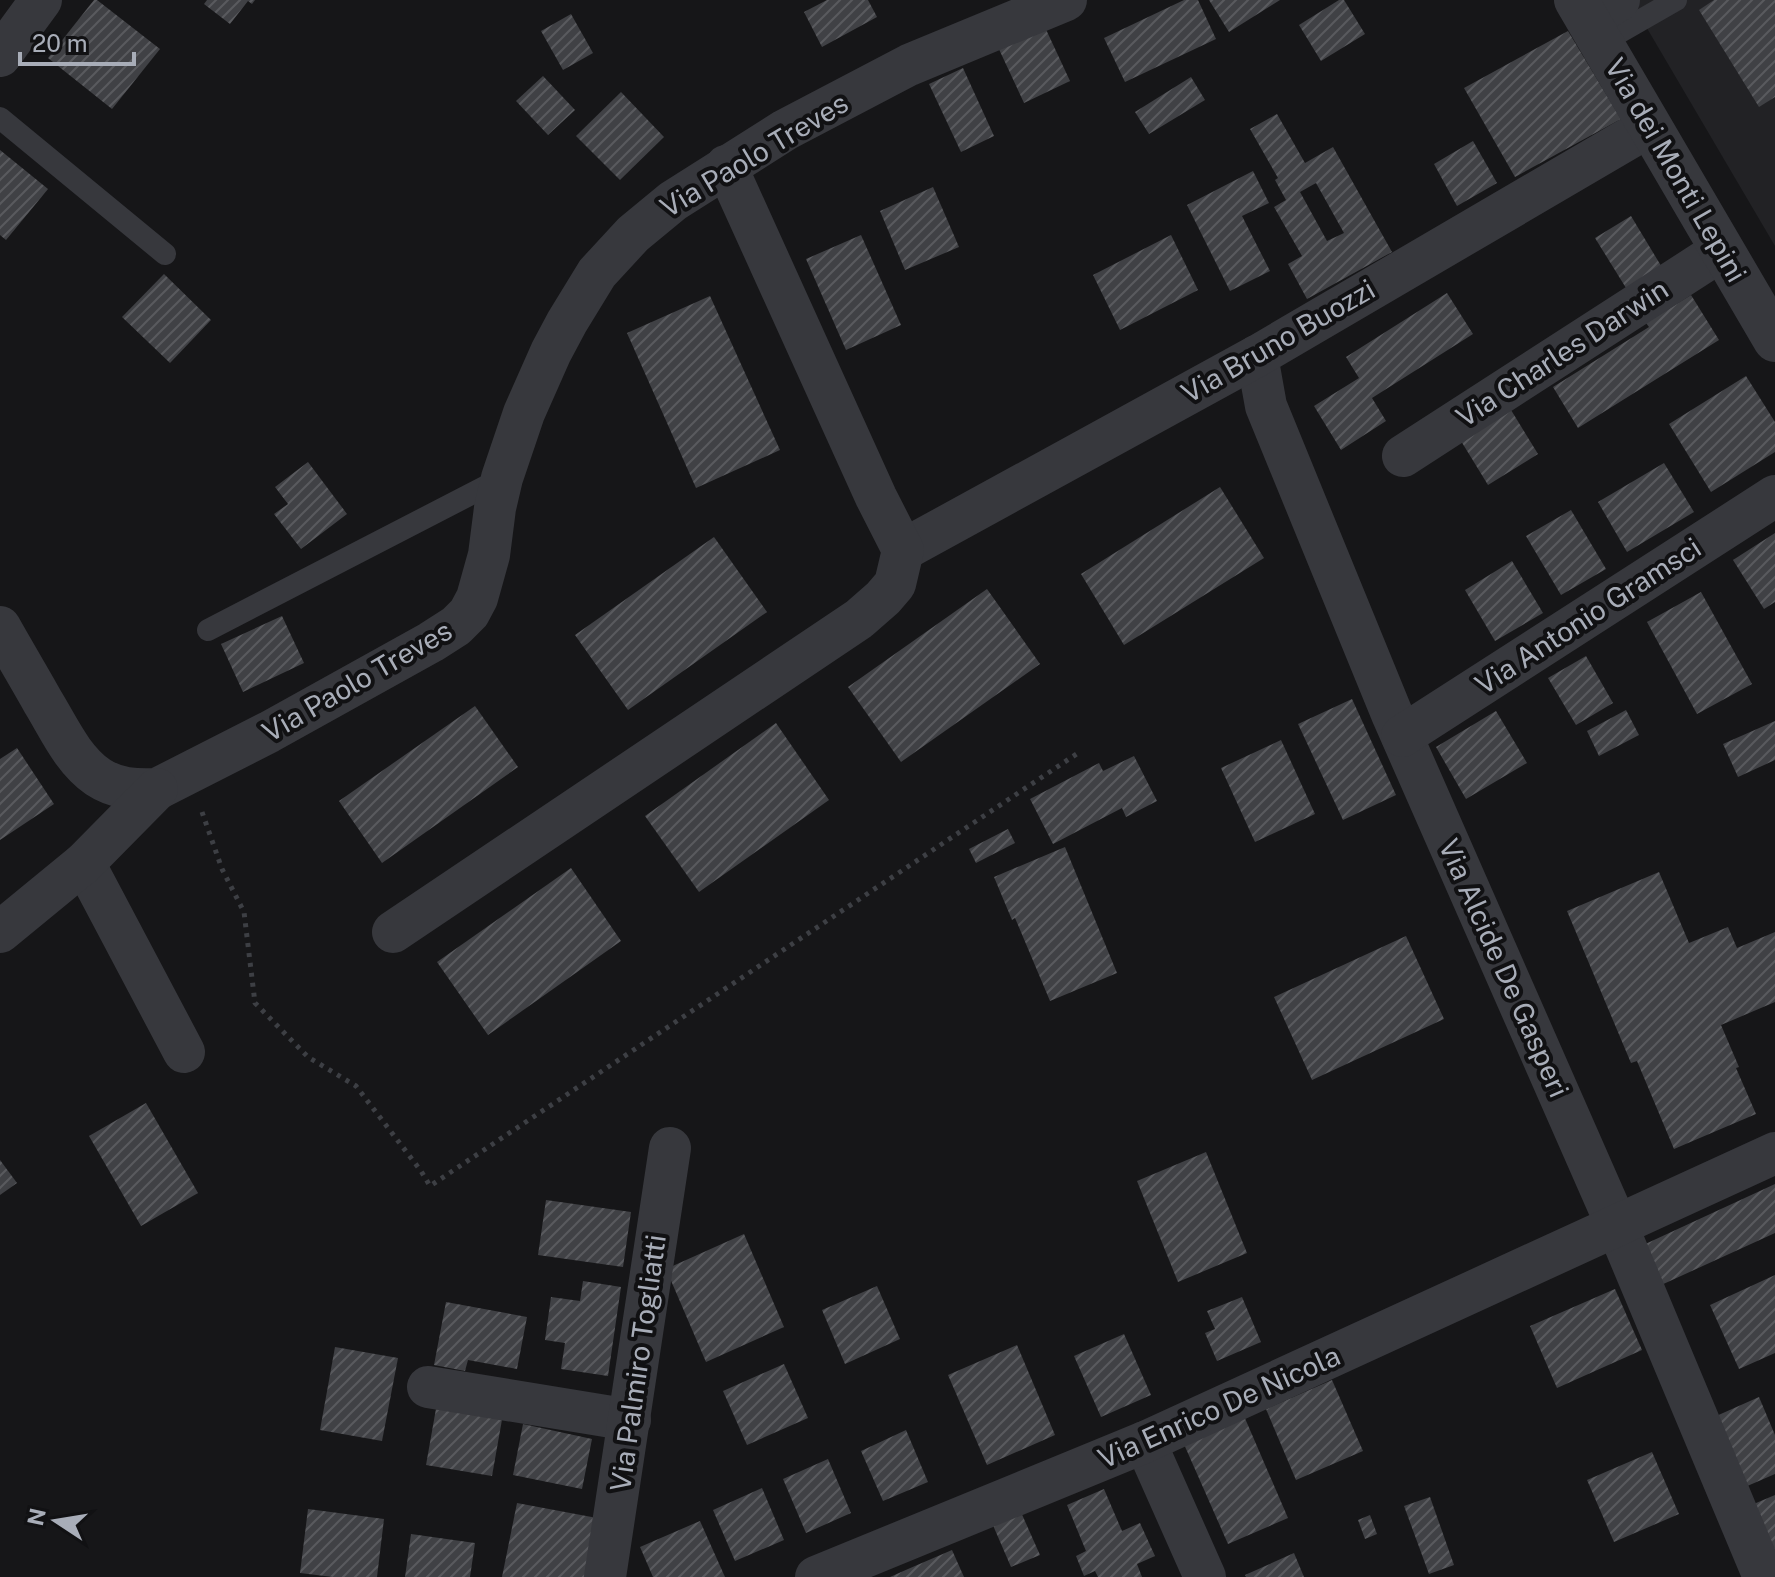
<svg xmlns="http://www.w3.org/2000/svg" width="1775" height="1577" font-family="'Public Sans',sans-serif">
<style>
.built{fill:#222225}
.building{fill:url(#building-hatch);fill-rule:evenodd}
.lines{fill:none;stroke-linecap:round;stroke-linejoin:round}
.path{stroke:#3d3f44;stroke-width:5;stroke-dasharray:4 6;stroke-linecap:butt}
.service{stroke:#37383d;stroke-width:22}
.minor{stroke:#37383d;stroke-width:42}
.tertiary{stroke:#37383d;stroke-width:44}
.labels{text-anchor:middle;stroke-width:8;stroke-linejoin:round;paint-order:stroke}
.street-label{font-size:28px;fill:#a8adb8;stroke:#111113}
</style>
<defs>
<pattern id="building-hatch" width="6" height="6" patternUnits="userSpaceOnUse" patternTransform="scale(2)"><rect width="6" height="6" fill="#404145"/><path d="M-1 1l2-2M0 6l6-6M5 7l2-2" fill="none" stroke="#595a5e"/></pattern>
</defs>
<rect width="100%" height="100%" fill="#161618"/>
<polygon class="built" points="1633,0 1775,0 1775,246 1631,1"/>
<g class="building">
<polygon points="94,0 97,0 160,49 112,109 48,58"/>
<polygon points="207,0 255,0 252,4 248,1 230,24 204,4"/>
<polygon points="827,0 868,0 877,17 822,47 804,12"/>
<polygon points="1184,0 1198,0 1216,39 1125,82 1104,38"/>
<polygon points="1209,0 1280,0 1229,32"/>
<polygon points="1339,0 1344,0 1365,34 1321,61 1299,25"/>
<polygon points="1714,0 1775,0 1775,97 1759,107 1699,10"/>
<polygon points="571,14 593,53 563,70 541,31"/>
<polygon points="1043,23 1070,81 1024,103 997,45"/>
<polygon points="1568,31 1621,119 1515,177 1464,88"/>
<polygon points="963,68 994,136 961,152 929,84"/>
<polygon points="543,76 575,110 548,135 516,101"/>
<polygon points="1191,77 1205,100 1149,134 1135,112"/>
<polygon points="621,92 664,137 620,180 576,136"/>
<path d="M1277,114L1305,163L1333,147L1392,252L1307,299L1288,264L1302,256L1274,207L1286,200L1275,180L1278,178L1250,129ZM1316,183L1344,233L1327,241L1300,192Z"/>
<polygon points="1473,141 1497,183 1457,206 1434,164"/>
<polygon points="0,150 48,189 6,240 0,235"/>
<polygon points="1253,171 1269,203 1242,216 1270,271 1230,291 1187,205"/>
<polygon points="933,187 959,247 905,270 880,211"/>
<polygon points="1631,216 1666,274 1631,296 1595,238"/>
<polygon points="861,235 901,325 846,350 806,259"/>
<polygon points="1171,235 1198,290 1120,330 1093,275"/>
<polygon points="164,274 211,320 170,363 122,317"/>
<polygon points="1447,293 1473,334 1372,398 1386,421 1341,450 1314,406 1359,378 1346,357"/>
<polygon points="1691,295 1719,340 1578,428 1553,387 1649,327 1646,323"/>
<polygon points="710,296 780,450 696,488 627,333"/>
<polygon points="1746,376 1775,422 1775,452 1711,492 1669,424"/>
<polygon points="1511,410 1538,454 1488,485 1461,441"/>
<polygon points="308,462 347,514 301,549 274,514 288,504 275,487"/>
<polygon points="1664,463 1694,512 1627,552 1598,502"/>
<polygon points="1220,487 1264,558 1124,645 1081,574"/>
<polygon points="1571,510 1606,569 1561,595 1526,536"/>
<polygon points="1775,533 1775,602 1764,609 1733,560"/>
<polygon points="714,537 767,612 628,710 575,635"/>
<polygon points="1512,561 1543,613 1495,641 1465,590"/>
<polygon points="987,589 1040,664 901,762 848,687"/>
<polygon points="1701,592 1752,684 1697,714 1647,622"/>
<polygon points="282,616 304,663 243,692 221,644"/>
<polygon points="1586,656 1613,703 1576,725 1548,678"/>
<polygon points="1352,699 1396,795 1343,820 1298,724"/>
<polygon points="475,706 518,767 382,863 339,801"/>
<polygon points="1626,710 1639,735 1599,756 1587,731"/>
<polygon points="1496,711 1527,763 1466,799 1436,747"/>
<polygon points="1775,721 1775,760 1738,777 1723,744"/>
<polygon points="776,723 829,800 699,892 645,816"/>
<polygon points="1281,740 1315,814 1255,842 1221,768"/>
<polygon points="17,748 54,804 0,840 0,759"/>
<polygon points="1134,756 1157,801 1126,817 1122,808 1053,844 1030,799 1099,763 1103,771"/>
<polygon points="1008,829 1015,843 976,863 969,849"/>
<polygon points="1065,847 1117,973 1050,1001 1015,918 1012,920 994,877"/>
<polygon points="571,868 621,941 488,1035 437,962"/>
<polygon points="1659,872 1689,943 1728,927 1737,948 1775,932 1775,1002 1721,1025 1739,1067 1736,1068 1756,1114 1674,1149 1637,1061 1631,1063 1567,911"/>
<polygon points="1406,936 1444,1019 1312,1080 1274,997"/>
<polygon points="146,1103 198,1193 141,1226 89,1136"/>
<polygon points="1206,1152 1247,1253 1178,1282 1137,1181"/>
<polygon points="0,1160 17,1183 0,1195"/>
<polygon points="1775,1184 1775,1233 1659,1286 1641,1246"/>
<polygon points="546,1200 631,1212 623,1267 538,1255"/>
<polygon points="744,1234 784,1327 706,1362 666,1269"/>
<polygon points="1775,1275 1775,1353 1739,1369 1710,1305"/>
<polygon points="583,1281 621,1287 608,1376 561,1369 565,1343 545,1340 551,1297 580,1301"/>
<polygon points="877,1286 900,1339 845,1364 822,1310"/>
<polygon points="1615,1289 1642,1350 1557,1388 1530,1326"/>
<polygon points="1242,1297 1261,1342 1217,1361 1205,1333 1215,1329 1207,1311"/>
<polygon points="446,1302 527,1317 517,1369 468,1360 465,1371 434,1365"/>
<polygon points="1124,1334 1151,1395 1101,1417 1074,1356"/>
<polygon points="1017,1345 1055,1435 987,1465 948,1375"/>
<polygon points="335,1347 398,1358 382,1441 320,1430"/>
<polygon points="784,1364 808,1418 747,1445 723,1391"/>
<polygon points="1332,1380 1363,1451 1296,1480 1266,1409"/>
<polygon points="1759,1397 1775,1435 1775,1474 1745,1487 1714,1417"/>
<polygon points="437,1403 503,1414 492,1476 426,1465"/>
<polygon points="1244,1416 1288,1518 1228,1544 1183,1442"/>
<polygon points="523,1424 592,1439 582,1489 513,1475"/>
<polygon points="906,1430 928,1482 883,1501 861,1451"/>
<polygon points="1652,1452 1679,1514 1614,1542 1587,1480"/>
<polygon points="828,1459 851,1513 806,1533 783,1479"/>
<polygon points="762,1488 784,1540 735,1561 713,1510"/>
<polygon points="1104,1489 1122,1531 1140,1523 1155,1556 1137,1564 1142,1577 1098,1577 1095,1571 1084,1576 1076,1556 1086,1551 1067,1505"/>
<polygon points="1775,1495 1775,1554 1749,1506"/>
<polygon points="1430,1497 1454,1565 1429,1574 1404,1506"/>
<polygon points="517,1503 597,1518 586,1577 502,1577"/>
<polygon points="308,1509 384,1519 377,1577 333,1577 300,1573"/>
<polygon points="1020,1510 1040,1555 1011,1567 992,1523"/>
<polygon points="1370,1515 1377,1534 1365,1539 1358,1520"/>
<polygon points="700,1521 725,1577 653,1577 640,1547"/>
<polygon points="411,1534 475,1543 470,1577 405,1577"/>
<polygon points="952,1550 964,1577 890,1577 908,1569"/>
<polygon points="1294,1553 1304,1577 1246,1577 1245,1575"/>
</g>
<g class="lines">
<polyline class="path" points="202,812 222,869 244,912 255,1003 308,1057 356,1086 421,1171 430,1186 1081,751"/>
<g class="service">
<polyline points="1601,43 1676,0"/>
<polyline points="0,118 165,254"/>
<polyline points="208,630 502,478"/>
</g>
<g class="minor">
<polyline points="1588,19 1619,0"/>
<polyline points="0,56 41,0"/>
<polyline points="1257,356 1266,406 1392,714 1617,1226 1764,1577"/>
<polyline points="1403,456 1722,250"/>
<polyline points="903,550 1257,356 1650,126"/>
<path d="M0,627C14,652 29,677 43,702C59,728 72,759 98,777C116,789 136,790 157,789L269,732L431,642L456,626L469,613L477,598L489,555L495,508L502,478L524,413L551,352L567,322L597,273L633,234L673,201L785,130L909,65L1066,0"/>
<polyline points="1402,736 1775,496"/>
<polyline points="84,863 184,1052"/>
<polyline points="0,932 84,863 157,789"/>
<polyline points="393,932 859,619 883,598 895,584 903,550 876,497 726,166"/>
<polyline points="428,1387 630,1420"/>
<polyline points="1145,1442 1205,1577"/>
<polyline points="605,1577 670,1148"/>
<polyline points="816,1577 1145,1442 1775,1153"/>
</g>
<polyline class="tertiary" points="1576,0 1775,340"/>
</g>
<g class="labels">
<g class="street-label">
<text transform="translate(754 155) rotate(-31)" y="10">Via Paolo Treves</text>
<text transform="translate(1676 170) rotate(60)" y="10">Via dei Monti Lepini</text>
<text transform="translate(1278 341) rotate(-30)" y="10">Via Bruno Buozzi</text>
<text transform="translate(1562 353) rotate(-33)" y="10">Via Charles Darwin</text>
<text transform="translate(1588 616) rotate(-33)" y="10">Via Antonio Gramsci</text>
<text transform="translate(357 681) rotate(-30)" y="10">Via Paolo Treves</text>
<text transform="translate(1504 968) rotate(66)" y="10">Via Alcide De Gasperi</text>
<text transform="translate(638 1363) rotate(-82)" y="10">Via Palmiro Togliatti</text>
<text transform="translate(1219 1407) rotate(-24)" y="10">Via Enrico De Nicola</text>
</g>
</g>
<g transform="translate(56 1521) rotate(282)" stroke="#111113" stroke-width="6" paint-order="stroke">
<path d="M0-6L14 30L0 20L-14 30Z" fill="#a8adb8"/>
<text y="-12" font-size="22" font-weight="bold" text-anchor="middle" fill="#a8adb8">N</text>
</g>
<path d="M20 52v12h114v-12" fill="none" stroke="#a8adb8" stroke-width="4"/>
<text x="32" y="52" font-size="24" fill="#a8adb8" stroke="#111113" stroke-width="6" paint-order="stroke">20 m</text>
</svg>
